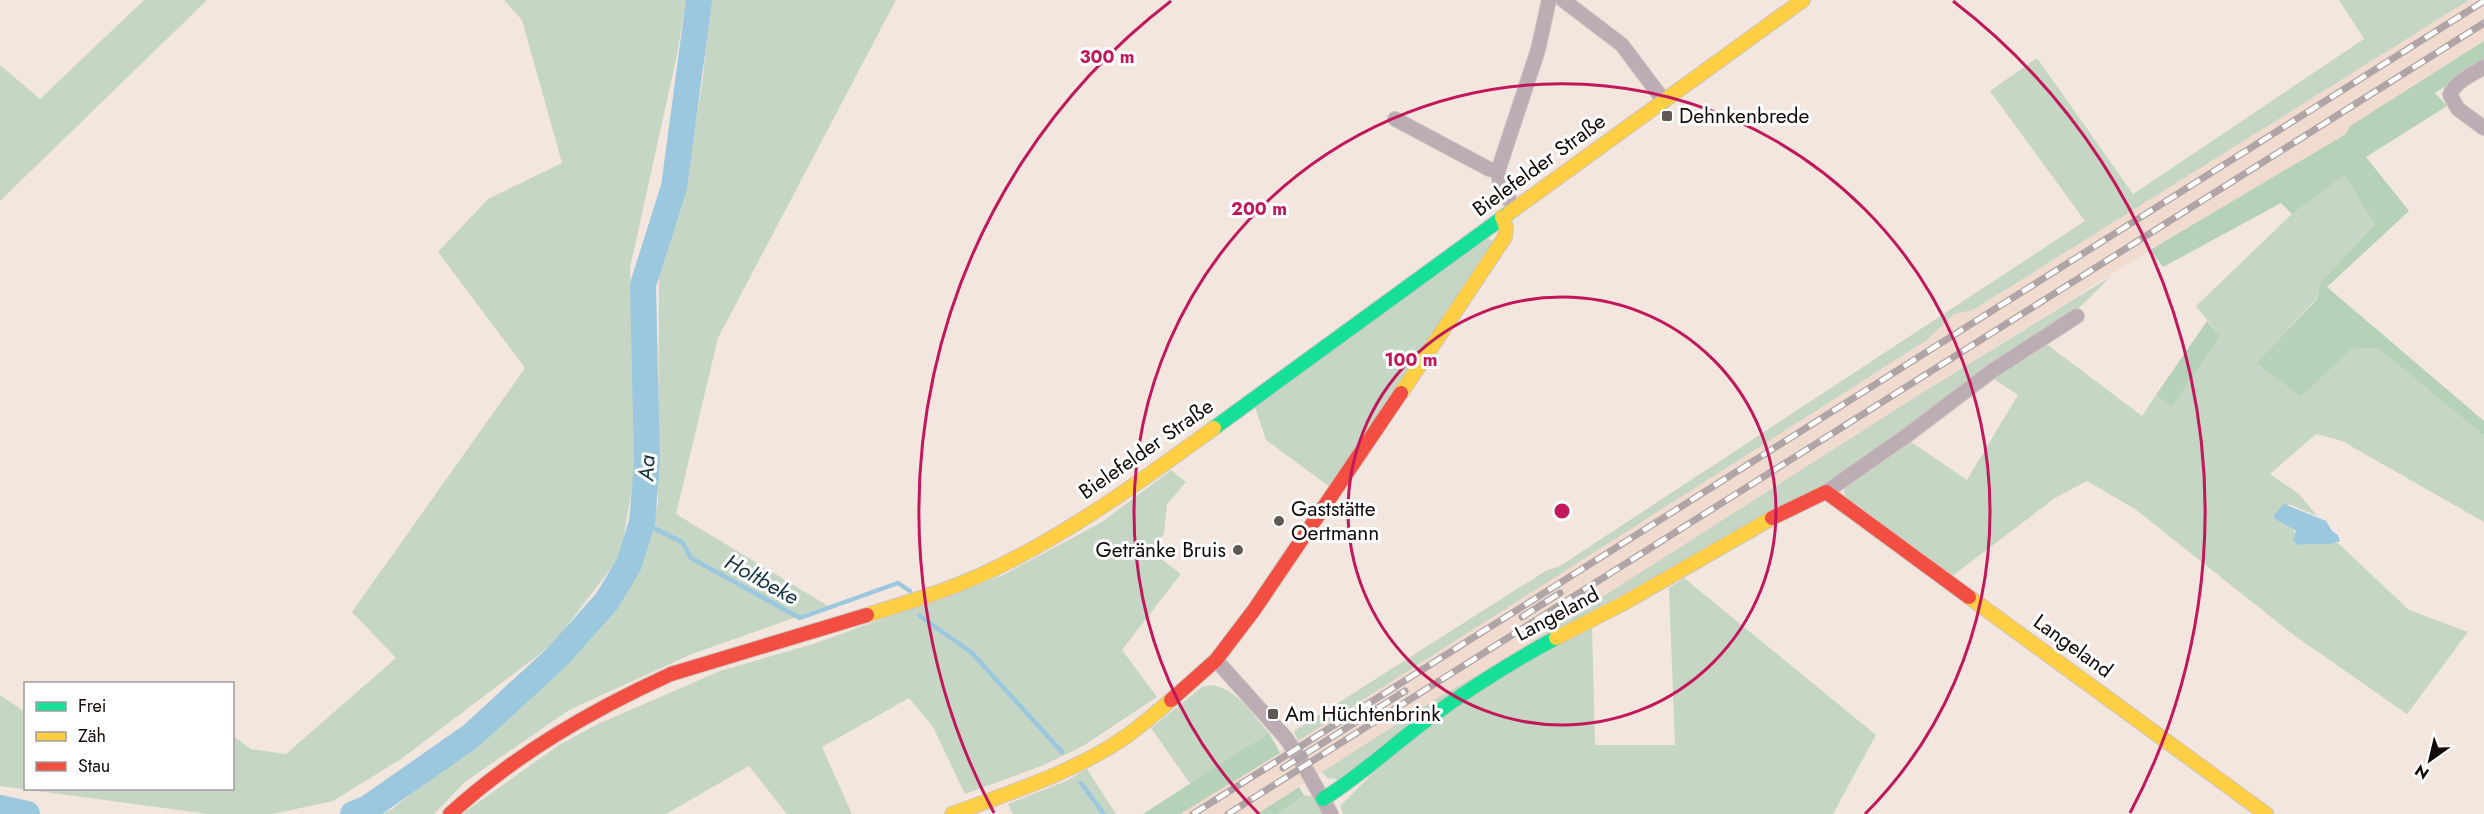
<svg xmlns="http://www.w3.org/2000/svg" width="2484" height="814" font-family="Jost,sans-serif">
<style>
.built{fill:#f1dbcf}
.green{fill:#c6d6c4}
.forest{fill:#b5d1b7}
.water{fill:#9bc8de}
.lines{fill:none;stroke-linecap:round;stroke-linejoin:round}
.stream{stroke:#9bc8de;stroke-width:4.5}
.river{stroke:#9bc8de;stroke-width:26}
.street-casing{stroke:#cdc4be;stroke-width:16}
.fast-casing{stroke:#cdc4be;stroke-width:16}
.slow-casing{stroke:#cdc4be;stroke-width:16}
.jam-casing{stroke:#cdc4be;stroke-width:16}
.street{stroke:#bcadb4;stroke-width:14}
.fast{stroke:#16e098;stroke-width:14}
.slow{stroke:#ffcf43;stroke-width:14}
.jam{stroke:#f24e42;stroke-width:14}
.rail-casing{stroke:#b0a5a6;stroke-width:7}
.rail{stroke:#fff;stroke-width:4.5;stroke-dasharray:14;stroke-linecap:butt}
.ring{fill:none;stroke:#c2185b;stroke-width:3}
.poi-dot{fill:#615853;stroke:#fff;stroke-width:2}
.labels{text-anchor:middle;stroke-width:6;stroke-linejoin:round;paint-order:stroke}
.poi-label{font-size:21px;fill:#120b07;stroke:#fff;text-anchor:start}
.street-label{font-size:21px;fill:#120b07;stroke:#fff}
.water-label{font-size:22px;font-style:italic;fill:#143443;stroke:#fff}
.centre{fill:#c2185b;stroke:#fff;stroke-width:3}
.ring-label{font-size:18px;text-anchor:middle;font-weight:bold;fill:#c2185b;stroke:#fff;stroke-width:6;stroke-linejoin:round;paint-order:stroke}
</style>
<rect width="100%" height="100%" fill="#f3e6df"/>
<polygon class="built" points="2469,0 2484,0 2484,41 2350,126 2346,134 2150,250 1920,394 1671,555 1516,652 1439,697 1257,814 1180,814 1927,340 1954,314 1973,310"/>
<g class="green">
<polygon points="144,0 207,0 0,201 0,65 40,99"/>
<polygon points="504,0 686,0 677,55 630,268 635,467 621,555 553,644 401,759 333,801 272,814 209,814 0,786 0,695 25,712 26,788 232,788 233,736 251,749 286,754 396,658 352,612 525,368 438,252 488,199 562,163 522,20"/>
<polygon points="710,0 896,0 718,338 676,514 828,606 692,654 569,710 465,782 434,814 382,814 392,809 494,729 566,664 640,564 658,503 659,275 684,194 703,78"/>
<polygon points="2339,0 2469,0 1973,310 1954,314 1927,340 1298,741 1294,731 1547,570 1560,566 2085,221 1990,91 2037,58 2133,194 2364,39"/>
<polygon points="2344,174 2375,224 2319,284 2318,297 2256,363 2301,397 2352,349 2378,348 2484,436 2484,522 2342,441 2316,434 2270,474 2299,494 2317,516 2289,504 2281,523 2293,529 2295,535 2313,543 2338,543 2409,610 2468,632 2407,714 2295,636 2135,509 2087,481 2055,498 1952,576 1847,500 1844,492 1846,484 1908,440 1967,480 2018,395 1991,377 2045,343 2142,416 2156,395 2172,405 2220,336 2196,306 2292,214"/>
<polygon points="1487,238 1494,242 1330,487 1266,440 1255,407"/>
<polygon points="2110,277 2079,308 1980,374 1851,471 1516,652 1920,394"/>
<polygon points="1171,470 1186,482 1167,504 1164,533 1152,552 1181,574 1122,650 1157,697 1083,746 1044,765 965,794 933,727 909,698 822,747 852,814 787,814 749,766 666,814 462,814 559,745 598,724 720,671 816,643 1003,575 1102,522"/>
<polygon points="1684,578 1876,735 1833,814 1343,814 1340,806 1392,754 1517,664 1592,628 1595,745 1675,745 1669,588"/>
<polygon points="1495,665 1341,780 1327,778 1322,772 1439,697"/>
<path d="M1211,685C1237,688 1252,714 1269,733L1191,785L1151,728L1202,687Z"/>
<polygon points="1087,769 1116,814 1013,814 1008,804 1066,781"/>
<polygon points="1304,795 1316,797 1325,814 1278,814"/>
</g>
<g class="forest">
<polygon points="2484,41 2484,62 2435,93 2447,106 2366,157 2409,211 2327,287 2484,421 2484,436 2378,348 2352,349 2301,397 2256,363 2318,298 2319,284 2375,224 2344,175 2292,214 2281,203 2163,267 2150,250 2346,134 2350,126"/>
<polygon points="2207,321 2220,336 2172,406 2156,395"/>
<polygon points="1269,733 1280,753 1180,814 1143,814"/>
<polygon points="1299,787 1304,795 1278,814 1257,814"/>
</g>
<path class="water" d="M2284,504L2326,521L2332,531L2338,535L2340,541C2332,546 2309,543 2297,545L2293,539L2296,531L2275,519L2274,515Z"/>
<g class="lines">
<g class="stream">
<polyline points="642,522 682,542 691,558 800,618 898,583 910,591"/>
<polyline points="920,616 972,653 1062,752"/>
<polyline points="1081,783 1104,814"/>
</g>
<g class="river">
<polyline points="0,808 27,814"/>
<polyline points="353,814 368,808 471,736 557,657 607,601 629,564 642,522 647,463 643,285 674,187 699,0"/>
</g>
<g class="street-casing">
<g id="street">
<polyline points="1563,0 1622,45 1664,101"/>
<path d="M2484,67C2473,74 2454,82 2450,95L2458,109L2484,128"/>
<polyline points="1395,119 1489,169 1498,171"/>
<polyline points="1514,208 1500,184 1498,171 1538,50 1549,0"/>
<polyline points="1826,492 1906,436 1992,371 2077,316"/>
<polyline points="1216,660 1285,737 1302,762 1331,814"/>
</g>
</g>
<g class="fast-casing">
<g id="fast">
<polyline points="1214,428 1509,213"/>
<path d="M1323,799C1362,775 1395,743 1432,716C1472,687 1513,661 1556,638"/>
</g>
</g>
<g class="slow-casing">
<g id="slow">
<polyline points="1509,213 1803,0"/>
<polyline points="1401,393 1505,237 1506,227 1502,217"/>
<polyline points="1969,597 2266,814"/>
<path d="M867,615C906,603 946,591 983,574C1066,536 1141,481 1214,428"/>
<polyline points="1556,638 1622,604 1772,518"/>
<path d="M952,814C1011,792 1076,772 1128,735C1143,724 1157,712 1171,700"/>
</g>
</g>
<g class="jam-casing">
<g id="jam">
<polyline points="1772,518 1826,492 1969,597"/>
<polyline points="1171,700 1216,660 1254,610 1401,393"/>
<path d="M450,814C516,754 590,711 671,674L867,615"/>
</g>
</g>
<use href="#street" class="street"/>
<use href="#fast" class="fast"/>
<use href="#slow" class="slow"/>
<use href="#jam" class="jam"/>
<g class="rail-casing">
<g id="rail">
<polyline points="1522,617 1560,593"/>
<polyline points="1283,768 1405,691"/>
<polyline points="1193,814 2484,1"/>
<polyline points="1228,814 2484,23"/>
</g>
</g>
<use href="#rail" class="rail"/>
</g>
<g class="ring">
<circle cx="1562" cy="511" r="214"/>
<path d="M1259 814A428 428 0 1 1 1865 814"/>
<path d="M994 813A643 643 0 0 1 1171 1M1953 1A643 643 0 0 1 2130 813"/>
</g>
<g class="poi-dot">
<rect x="1661" y="110" width="12" height="12" rx="3"/>
<circle cx="1279" cy="521" r="6"/>
<circle cx="1238" cy="550" r="6"/>
<rect x="1267" y="708" width="12" height="12" rx="3"/>
</g>
<g class="labels">
<g class="poi-label">
<text x="1679" y="123">Dehnkenbrede</text>
<text x="1291" y="516">Gaststätte<tspan x="1291" dy="24">Oertmann</tspan></text>
<text x="1226" y="557" text-anchor="end">Getränke Bruis</text>
<text x="1285" y="721">Am Hüchtenbrink</text>
</g>
<g class="street-label">
<text transform="translate(1539 165) rotate(-36)" y="7">Bielefelder Straße</text>
<text transform="translate(1146 449) rotate(-35)" y="7">Bielefelder Straße</text>
<text transform="translate(1557 614) rotate(-28)" y="7">Langeland</text>
<text transform="translate(2073 646) rotate(36)" y="7">Langeland</text>
</g>
<g class="water-label">
<text transform="translate(646 468) rotate(-87)" y="8">Aa</text>
<text transform="translate(762 579) rotate(29)" y="8">Holtbeke</text>
</g>
</g>
<circle cx="1562" cy="511" r="9" class="centre"/>
<g class="ring-label">
<text x="1107" y="63">300 m</text>
<text x="1259" y="215">200 m</text>
<text x="1411" y="366">100 m</text>
</g>
<rect x="24" y="682" width="210" height="108" fill="#ffffff" stroke="#a09d9c" stroke-width="1.5"/>
<rect x="36" y="702" width="30" height="9" fill="#16e098" stroke="#a09d9c" stroke-width="1.5"/>
<text x="78" y="712" font-size="18" fill="#120b07">Frei</text>
<rect x="36" y="732" width="30" height="9" fill="#ffcf43" stroke="#a09d9c" stroke-width="1.5"/>
<text x="78" y="742" font-size="18" fill="#120b07">Zäh</text>
<rect x="36" y="762" width="30" height="9" fill="#f24e42" stroke="#a09d9c" stroke-width="1.5"/>
<text x="78" y="772" font-size="18" fill="#120b07">Stau</text>
<g transform="translate(2430 760) rotate(214)" stroke="#ffffff" stroke-width="4.5" paint-order="stroke">
<path d="M0-4.5L10 22L0 15L-10 22Z" fill="#120b07"/>
<text y="-9" font-size="16" font-weight="bold" text-anchor="middle" fill="#120b07">N</text>
</g>
</svg>
